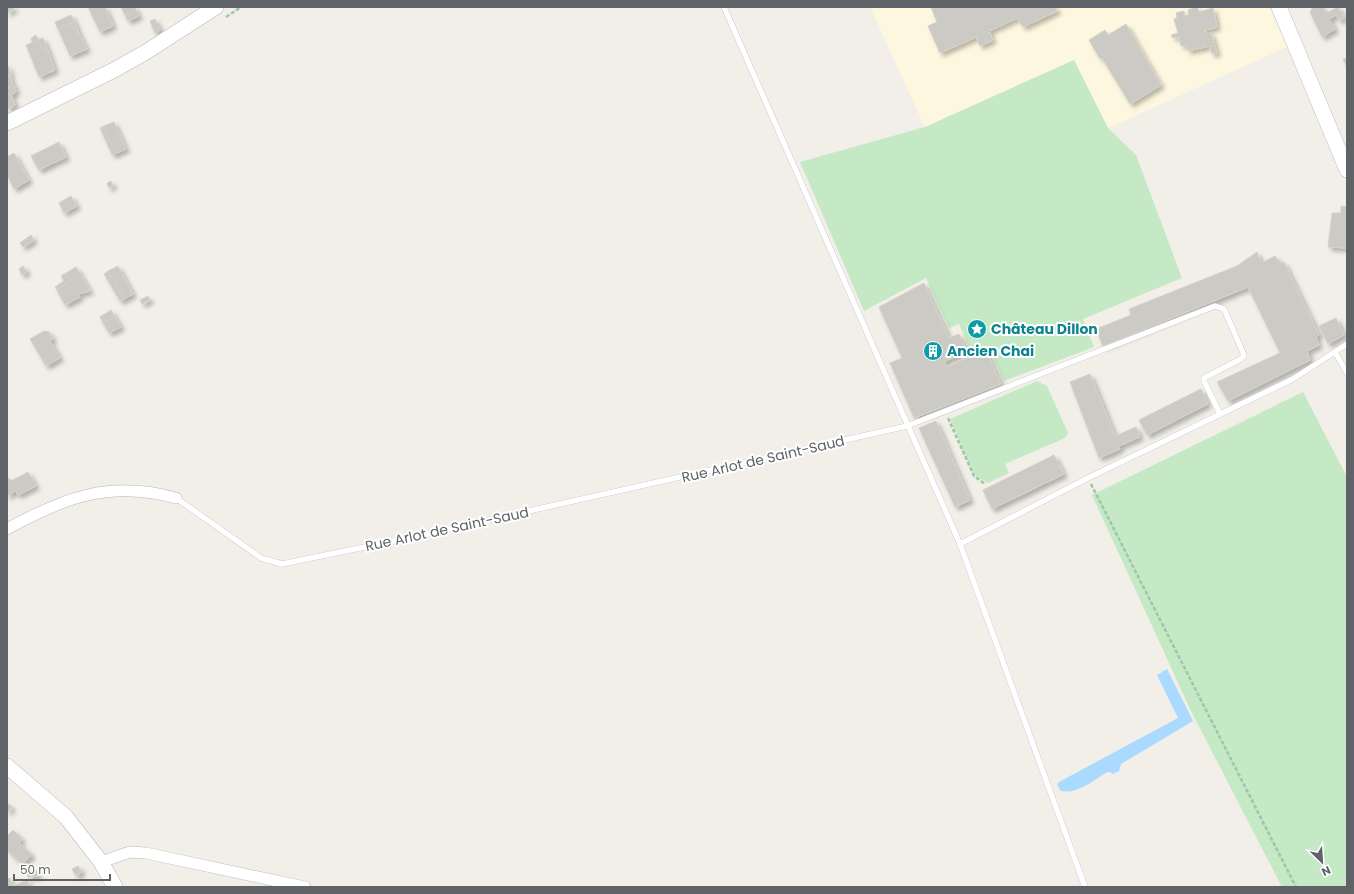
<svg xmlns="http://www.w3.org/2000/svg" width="1354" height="894" font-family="Poppins,sans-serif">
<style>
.commercial{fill:#fef7e0}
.green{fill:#c5e8c5}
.water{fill:#aadaff}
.building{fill:#cccac5;stroke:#d6d1c6;filter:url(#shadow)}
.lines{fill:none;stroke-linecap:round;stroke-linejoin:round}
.lane-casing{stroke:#b5b8bc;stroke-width:6}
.street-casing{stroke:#b5b8bc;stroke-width:12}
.secondary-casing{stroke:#b6babf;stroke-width:16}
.path{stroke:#9cc7a9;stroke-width:2.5;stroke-dasharray:4 2;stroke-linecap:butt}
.lane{stroke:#fff;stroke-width:5.5}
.street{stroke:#fff;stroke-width:11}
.secondary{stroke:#fff;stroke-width:15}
.labels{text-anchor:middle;stroke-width:4;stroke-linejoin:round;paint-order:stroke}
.culture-label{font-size:14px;font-weight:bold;fill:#0d838f;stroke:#fff;text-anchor:start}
.street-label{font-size:14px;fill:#5f6368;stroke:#fff}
</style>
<defs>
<filter id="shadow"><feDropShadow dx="3.5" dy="3.5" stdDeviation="2" flood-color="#0004"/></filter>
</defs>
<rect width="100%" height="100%" fill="#f1efe8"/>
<polygon class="commercial" points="870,7 1269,7 1287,47 1108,128 1074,60 925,127"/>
<g class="green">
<polygon points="1074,60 1108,128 1136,155 1182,278 1083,319 1094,347 1004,381 988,346 971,352 959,324 949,328 926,278 864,311 800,162 925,127"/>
<polygon points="1037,381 1047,386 1068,433 1065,438 1005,464 1009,473 988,483 974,475 950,419"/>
<polygon points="1303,392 1347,477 1347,887 1282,887 1191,711 1092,495"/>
</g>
<path class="water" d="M1167,669L1193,721L1121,764L1119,771L1113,774L1110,772H1107C1096,779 1073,797 1060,790L1057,784L1059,782L1178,718L1157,675Z"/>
<g class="building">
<polygon points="7,7 13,7 14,9 7,13"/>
<polygon points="88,7 105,7 113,26 100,32"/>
<polygon points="121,7 135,7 136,10 125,15"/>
<polygon points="931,7 1056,7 1057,11 1023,27 1017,18 989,31 993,40 980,46 976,37 940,53 928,26 937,22"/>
<polygon points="1197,7 1199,12 1213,8 1217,27 1205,30 1207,34 1211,33 1217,53 1212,54 1209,46 1188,51 1186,45 1181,46 1179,37 1173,38 1171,35 1178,33 1174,19 1177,18 1176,13 1184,11 1185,16 1189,15 1188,10"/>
<polygon points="1313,7 1323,7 1327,13 1338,7 1344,18 1340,21 1336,15 1329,19 1335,29 1322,37 1310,12"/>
<polygon points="136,10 139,16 128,21 125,15"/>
<polygon points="71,15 74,21 58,29 55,22"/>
<polygon points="155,19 160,30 155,33 150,21"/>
<polygon points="74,21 80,36 78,37 71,23"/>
<polygon points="71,23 78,37 80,36 87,49 70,56 58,29"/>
<polygon points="1126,24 1161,85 1130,104 1102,58 1100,59 1089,40 1105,30 1108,35"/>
<polygon points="36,35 38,40 32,42 31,38"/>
<polygon points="43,38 48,51 44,53 38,40"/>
<polygon points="38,40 44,53 48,51 55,70 39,77 26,45"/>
<polygon points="1347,57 1347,66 1343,60"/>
<polygon points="7,64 11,74 7,75"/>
<polygon points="9,74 13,85 7,88 7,75"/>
<polygon points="14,85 16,92 11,95 15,105 7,109 7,88"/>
<polygon points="114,122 126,149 112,155 106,141 110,140 104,126"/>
<polygon points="104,126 110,140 106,141 100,128"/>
<polygon points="59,142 66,157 39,170 31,156"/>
<polygon points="14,153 29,180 14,189 7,174 7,157"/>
<polygon points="111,181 113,186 109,188 107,183"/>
<polygon points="71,196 77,206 64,213 59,203"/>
<polygon points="1341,206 1347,207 1347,248 1328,247 1332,213 1341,213"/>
<polygon points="31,235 34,240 23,247 20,243"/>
<polygon points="1257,252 1261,263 1275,256 1281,264 1284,262 1319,335 1316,338 1319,345 1307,351 1310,360 1228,401 1217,382 1280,353 1248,287 1103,346 1096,329 1131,315 1129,309 1237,266"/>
<polygon points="23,266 27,272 22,275 19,269"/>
<polygon points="118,266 133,294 124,299 108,271"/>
<polygon points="76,267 90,291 78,294 80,297 65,305 57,290 71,281 66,273"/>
<polygon points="108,271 124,299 120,301 104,274"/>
<polygon points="66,273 71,281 57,290 55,287 64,281 61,276"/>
<polygon points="924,283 949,338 959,334 967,352 945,361 946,367 986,350 1001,384 914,418 890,363 902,358 879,307"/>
<polygon points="148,296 150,300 142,304 140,300"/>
<polygon points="111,310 115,317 103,323 100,317"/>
<polygon points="115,317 121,327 109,333 103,323"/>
<polygon points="1336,318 1344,335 1328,344 1319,326"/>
<polygon points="44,331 49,332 53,339 50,341 60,358 46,366 30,339"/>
<polygon points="1090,374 1115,436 1136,427 1140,437 1119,446 1120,449 1099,458 1070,382"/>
<polygon points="1201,389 1208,404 1147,435 1139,420"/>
<polygon points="936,421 970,500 955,507 919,428"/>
<polygon points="1054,455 1064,474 992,509 983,490"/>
<polygon points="28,472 36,486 18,495 16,491 7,496 7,479 9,478 11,481"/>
<polygon points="7,803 12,807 7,813"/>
<polygon points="13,830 22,839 19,843 32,855 22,864 7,850 7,836"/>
<polygon points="78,866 82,872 76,876 72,869"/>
<polygon points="36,870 38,876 28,877 27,873"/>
<polygon points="10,878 13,886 25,881 27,887 7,887 7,879"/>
<polygon points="27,880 30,887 27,887 25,881"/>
</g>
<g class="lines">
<g class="lane-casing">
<g id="lane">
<polyline points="724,7 960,544 1088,478 1293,379 1347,344"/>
<polyline points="1335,352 1347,373"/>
<polyline points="176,498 261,558 282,564 413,537 907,426 1215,306 1224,309 1244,355 1241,359 1204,378 1204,381 1220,414"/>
<polyline points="960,544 1085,887"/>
</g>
</g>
<g class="street-casing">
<g id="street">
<path d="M7,529C65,497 110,480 176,498"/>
<polyline points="101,862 130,852 146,853 305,887"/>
</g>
</g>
<g class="secondary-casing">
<g id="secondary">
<polyline points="1279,7 1347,170"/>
<polyline points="7,123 114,70 146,52 216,7"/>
<polyline points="7,766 66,817 101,862 115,887"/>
</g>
</g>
<g class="path">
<polyline points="226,17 241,7"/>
<polyline points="948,418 974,476 985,484"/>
<polyline points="1091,484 1296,887"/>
</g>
<use href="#lane" class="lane"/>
<use href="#street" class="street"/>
<use href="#secondary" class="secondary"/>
</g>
<defs>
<g id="sight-disc" transform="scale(1)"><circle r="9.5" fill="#0f9aa8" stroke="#fff"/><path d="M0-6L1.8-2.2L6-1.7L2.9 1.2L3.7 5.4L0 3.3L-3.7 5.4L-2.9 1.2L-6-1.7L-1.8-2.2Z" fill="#fff"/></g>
<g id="building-disc" transform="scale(1)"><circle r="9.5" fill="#0f9aa8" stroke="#fff"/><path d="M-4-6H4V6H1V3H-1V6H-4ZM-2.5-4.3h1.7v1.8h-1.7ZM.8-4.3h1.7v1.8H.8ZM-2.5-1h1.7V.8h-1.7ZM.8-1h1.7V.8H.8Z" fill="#fff"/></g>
</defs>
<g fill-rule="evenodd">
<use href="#sight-disc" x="977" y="329"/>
<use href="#building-disc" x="933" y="351"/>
</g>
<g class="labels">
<g class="culture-label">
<text x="991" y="334">Château Dillon</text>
<text x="947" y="356">Ancien Chai</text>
</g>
<g class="street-label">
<text transform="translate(763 459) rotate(-13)" y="5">Rue Arlot de Saint-Saud</text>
<text transform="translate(447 529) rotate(-12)" y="5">Rue Arlot de Saint-Saud</text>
</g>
</g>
<rect width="1354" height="894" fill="none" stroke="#5f6368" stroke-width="16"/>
<g transform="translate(1322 862) rotate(155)" stroke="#ffffff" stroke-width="3" paint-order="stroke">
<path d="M0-3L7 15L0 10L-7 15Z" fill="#5f6368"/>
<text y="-6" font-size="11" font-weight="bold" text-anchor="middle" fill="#5f6368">N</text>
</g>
<path d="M14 874v6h96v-6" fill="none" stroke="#5f6368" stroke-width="2"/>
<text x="20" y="874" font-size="12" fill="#5f6368" stroke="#ffffff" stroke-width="3" paint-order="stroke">50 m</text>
</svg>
